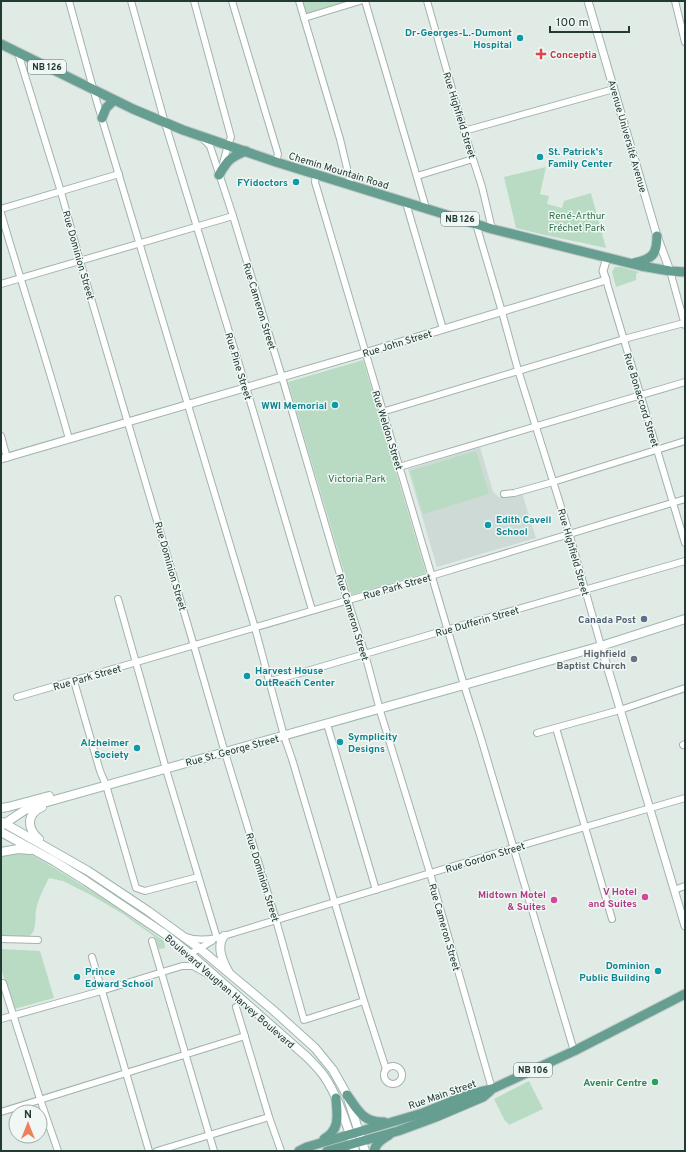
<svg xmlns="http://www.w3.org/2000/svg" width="686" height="1152" font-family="Overpass,sans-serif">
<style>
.built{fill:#cedad5}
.green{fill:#b9dbc3}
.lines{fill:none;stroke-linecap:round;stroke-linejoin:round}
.minor-casing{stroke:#a3b2ad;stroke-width:8}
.tertiary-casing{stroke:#a3b2ad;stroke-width:9}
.secondary-casing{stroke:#9fb6ae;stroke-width:10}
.primary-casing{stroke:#c1c8c6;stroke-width:11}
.minor{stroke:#fff;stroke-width:6}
.tertiary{stroke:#fff;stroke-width:7}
.secondary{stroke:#fff;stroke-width:8}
.primary{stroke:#669f91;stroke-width:9}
.culture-dot{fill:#0f9aa8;stroke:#f0f7f4;stroke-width:1.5}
.health-dot{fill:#e0444e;stroke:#f0f7f4;stroke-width:1.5}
.service-dot{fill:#5c6f8a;stroke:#f0f7f4;stroke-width:1.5}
.worship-dot{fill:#6b7280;stroke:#f0f7f4;stroke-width:1.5}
.hotel-dot{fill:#d1479c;stroke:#f0f7f4;stroke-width:1.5}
.leisure-dot{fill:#2e9e5b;stroke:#f0f7f4;stroke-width:1.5}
.labels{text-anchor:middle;stroke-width:3;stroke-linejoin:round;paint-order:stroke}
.shield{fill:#f0f7f4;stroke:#5f736e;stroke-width:1}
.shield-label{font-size:9px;font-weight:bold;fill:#213a34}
.culture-label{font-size:10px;font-weight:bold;fill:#0d838f;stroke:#f0f7f4;text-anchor:end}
.health-label{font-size:10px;font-weight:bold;fill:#be3a42;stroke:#f0f7f4;text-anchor:start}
.street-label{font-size:10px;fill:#213a34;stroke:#f0f7f4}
.park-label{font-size:10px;fill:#2d7047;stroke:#f0f7f4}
.service-label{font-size:10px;font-weight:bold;fill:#4e5e75;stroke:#f0f7f4;text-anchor:end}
.worship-label{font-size:10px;font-weight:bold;fill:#5b616d;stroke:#f0f7f4;text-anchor:end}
.hotel-label{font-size:10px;font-weight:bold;fill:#b23c85;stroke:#f0f7f4;text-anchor:end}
.leisure-label{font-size:10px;font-weight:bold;fill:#27864d;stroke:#f0f7f4;text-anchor:end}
</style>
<rect width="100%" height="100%" fill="#e0ebe6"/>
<polygon class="built" points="480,447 493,492 496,494 498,497 506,498 522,493 536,538 437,567 408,469"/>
<g class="green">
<polygon points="299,1 360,1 304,18"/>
<path d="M546,167L540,194L549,196L547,204L562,208L564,201L591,193L606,248C576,241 546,236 516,228L504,177Z"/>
<polygon points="615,267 621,267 639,272 636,274 636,280 616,287 612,272"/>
<polygon points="363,360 426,573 351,595 288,382"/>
<polygon points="476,451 489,494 423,514 410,471"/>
<path d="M15,852L30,854L56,869L107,901L164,941L165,948L159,949L155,937L123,914L91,895L63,881L49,878C44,888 38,899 36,910C35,917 37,932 29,936C23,939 8,937 1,937V856Z"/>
<polygon points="1,949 40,951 54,998 14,1009 1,968"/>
<polygon points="529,1081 543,1109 509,1125 508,1123 505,1121 494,1099"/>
</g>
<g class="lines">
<g class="minor-casing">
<g id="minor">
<polyline points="69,1 96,99 255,628 284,736 292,759 364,1001 386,1069"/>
<polyline points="131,1 165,123 246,387 312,610"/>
<polyline points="194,1 231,137 228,145 222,167"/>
<polyline points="232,1 278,154 276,162"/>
<polyline points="299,1 340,139 351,185"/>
<polyline points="365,1 426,208"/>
<polyline points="427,1 464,131 482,187 492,229"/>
<polyline points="675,1 685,42"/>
<polyline points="304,18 360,1"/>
<polyline points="18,53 61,192 80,261 194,646 223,746 276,920 304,1020 364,1001"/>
<polyline points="464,131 614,89"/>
<polyline points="201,137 210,146 233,216 282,377 346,595 365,654 381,714 430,873 492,1089"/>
<polyline points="316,174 315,182 464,685 480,735 574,1051"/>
<polyline points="417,176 473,159"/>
<polyline points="406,203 443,329"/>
<polyline points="1,209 119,174"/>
<path d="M1,213C23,289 48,363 69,439"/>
<polyline points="476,224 502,312 518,370 568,529 601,646"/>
<polyline points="670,271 685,325"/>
<polyline points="606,280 685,543"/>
<polyline points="1,284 233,216"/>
<polyline points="382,412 624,339 684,323"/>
<polyline points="1,436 7,458"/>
<polyline points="399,467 685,382"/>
<polyline points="504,494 514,493 553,482 685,441"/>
<polyline points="118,599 168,776 217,938"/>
<polyline points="74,681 100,771 106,785 136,888 145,891 198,877"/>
<polyline points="270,681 297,674 483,619 685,561"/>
<polyline points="17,697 431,576 685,499"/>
<polyline points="327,724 376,890"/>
<polyline points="556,728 612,919"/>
<polyline points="537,733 620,710 685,688"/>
<polyline points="683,745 685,744"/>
<polyline points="674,890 685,886"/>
<path d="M186,937C196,941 206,940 217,938L513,848L685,798"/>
<polyline points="1,939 38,940"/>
<polyline points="152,941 214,1151"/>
<polyline points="190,954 212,941"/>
<polyline points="92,957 149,1151"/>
<polyline points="1,983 3,983 40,1099 58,1151"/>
<polyline points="236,1007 269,1117 281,1151"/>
<polyline points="1,1019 101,991 182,966 193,966 213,977"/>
<circle cx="393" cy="1075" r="9"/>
<polyline points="1,1112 245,1036"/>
<polyline points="157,1151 269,1117"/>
</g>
</g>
<g class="tertiary-casing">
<g id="tertiary">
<polyline points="588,1 657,236 670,271"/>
<polyline points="1,459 371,351 606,280 603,271 607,257"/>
<polyline points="601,646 617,699 685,926"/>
</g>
</g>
<g class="secondary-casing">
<g id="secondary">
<polyline points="1,808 8,807 49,796"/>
<polyline points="2,822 88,871 148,911 199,948 273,1010 315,1048 333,1070 347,1095 365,1151"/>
<polyline points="1,826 25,810 40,804 464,685 601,646 685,619"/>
<path d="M1,832L54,861L86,881L165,934L190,954L307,1057C313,1063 319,1069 324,1076C338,1096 348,1127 355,1151"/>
<path d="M39,839C27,829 26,814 42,807"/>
<polyline points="1,852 18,849 30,850"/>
<path d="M224,936C216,946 223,962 228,971"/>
</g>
</g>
<g class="primary-casing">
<g id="primary">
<polyline points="1,44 133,109 183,130 276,162 492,229 641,266 670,271 685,272"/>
<polyline points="102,118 106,108 114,100"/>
<path d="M219,175C227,161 230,157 246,151"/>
<path d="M634,263C652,259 657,255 657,236"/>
<path d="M347,1095C358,1110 363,1123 384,1122"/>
<path d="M324,1139C341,1129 337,1115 336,1098"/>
<polyline points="299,1151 307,1147 423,1113 467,1095 492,1089 574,1051 685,994"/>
<polyline points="327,1151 398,1131 436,1117 483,1097 490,1091"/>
<path d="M374,1151C376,1143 382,1139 389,1135"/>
</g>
</g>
<use href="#minor" class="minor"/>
<use href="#tertiary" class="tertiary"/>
<use href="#secondary" class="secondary"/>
<use href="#primary" class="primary"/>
</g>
<g class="culture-dot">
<circle cx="520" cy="38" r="4"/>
<circle cx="540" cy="157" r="4"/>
<circle cx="296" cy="182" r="4"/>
<circle cx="335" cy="405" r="4"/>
<circle cx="488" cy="525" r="4"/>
<circle cx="247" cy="676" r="4"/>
<circle cx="340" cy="742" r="4"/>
<circle cx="137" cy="748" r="4"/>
<circle cx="658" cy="971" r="4"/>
<circle cx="77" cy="977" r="4"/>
</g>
<path class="health-dot" d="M539 48h4v4h4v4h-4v4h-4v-4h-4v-4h4z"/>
<circle class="service-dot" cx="644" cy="619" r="4"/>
<circle class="worship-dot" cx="634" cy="659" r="4"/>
<g class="hotel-dot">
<circle cx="645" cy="897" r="4"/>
<circle cx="554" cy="900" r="4"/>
</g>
<circle class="leisure-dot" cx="655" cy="1082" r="4"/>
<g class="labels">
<g class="shield">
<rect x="28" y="60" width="38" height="14" rx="3"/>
<rect x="441" y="212" width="38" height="14" rx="3"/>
<rect x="514" y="1063" width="38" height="14" rx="3"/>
</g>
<g class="shield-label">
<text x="47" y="70">NB 126</text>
<text x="460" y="222">NB 126</text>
<text x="533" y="1073">NB 106</text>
</g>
<g class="culture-label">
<text x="512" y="36">Dr-Georges-L.-Dumont<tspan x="512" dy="12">Hospital</tspan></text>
<text x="548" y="155" text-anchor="start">St. Patrick's<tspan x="548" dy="12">Family Center</tspan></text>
<text x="288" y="186">FYidoctors</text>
<text x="327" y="409">WWI Memorial</text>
<text x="496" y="523" text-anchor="start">Edith Cavell<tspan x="496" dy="12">School</tspan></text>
<text x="255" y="674" text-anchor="start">Harvest House<tspan x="255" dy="12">OutReach Center</tspan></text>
<text x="348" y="740" text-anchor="start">Symplicity<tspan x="348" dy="12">Designs</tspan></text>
<text x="129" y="746">Alzheimer<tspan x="129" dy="12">Society</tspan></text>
<text x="650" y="969">Dominion<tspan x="650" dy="12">Public Building</tspan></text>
<text x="85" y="975" text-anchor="start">Prince<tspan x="85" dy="12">Edward School</tspan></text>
</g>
<g class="health-label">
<text x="550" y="58">Conceptia</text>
</g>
<g class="street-label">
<text transform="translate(460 115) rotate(73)" y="4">Rue Highfield Street</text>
<text transform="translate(628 136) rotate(74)" y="4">Avenue Université Avenue</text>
<text transform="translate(339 170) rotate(17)" y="4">Chemin Mountain Road</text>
<text transform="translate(79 255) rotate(74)" y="4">Rue Dominion Street</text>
<text transform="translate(260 306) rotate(73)" y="4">Rue Cameron Street</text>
<text transform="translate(397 343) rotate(-17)" y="4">Rue John Street</text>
<text transform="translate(239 366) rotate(73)" y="4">Rue Pine Street</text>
<text transform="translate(642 400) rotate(73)" y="4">Rue Bonaccord Street</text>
<text transform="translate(388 430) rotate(73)" y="4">Rue Weldon Street</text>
<text transform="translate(574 552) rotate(74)" y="4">Rue Highfield Street</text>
<text transform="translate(171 566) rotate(74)" y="4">Rue Dominion Street</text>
<text transform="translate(397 586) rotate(-16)" y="4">Rue Park Street</text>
<text transform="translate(353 617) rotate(73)" y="4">Rue Cameron Street</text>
<text transform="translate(477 621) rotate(-16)" y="4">Rue Dufferin Street</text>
<text transform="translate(87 677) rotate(-16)" y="4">Rue Park Street</text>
<text transform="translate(232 750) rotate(-15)" y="4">Rue St. George Street</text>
<text transform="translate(485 857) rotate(-17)" y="4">Rue Gordon Street</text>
<text transform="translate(263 877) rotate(73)" y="4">Rue Dominion Street</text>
<text transform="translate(445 927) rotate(74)" y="4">Rue Cameron Street</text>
<text transform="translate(230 991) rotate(41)" y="4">Boulevard Vaughan Harvey Boulevard</text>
<text transform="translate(442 1094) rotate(-19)" y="4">Rue Main Street</text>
</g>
<g class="park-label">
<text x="577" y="219">René-Arthur<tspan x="577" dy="12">Fréchet Park</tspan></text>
<text x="357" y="482">Victoria Park</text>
</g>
<g class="service-label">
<text x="636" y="623">Canada Post</text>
</g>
<g class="worship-label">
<text x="626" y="657">Highfield<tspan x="626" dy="12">Baptist Church</tspan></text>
</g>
<g class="hotel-label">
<text x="637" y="895">V Hotel<tspan x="637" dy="12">and Suites</tspan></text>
<text x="546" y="898">Midtown Motel<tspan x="546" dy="12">&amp; Suites</tspan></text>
</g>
<g class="leisure-label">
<text x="647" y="1086">Avenir Centre</text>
</g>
</g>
<rect width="686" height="1152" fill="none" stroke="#213a34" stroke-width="4"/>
<g transform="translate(28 1124)"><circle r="19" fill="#f0f7f4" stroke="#9daba7"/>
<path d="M0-3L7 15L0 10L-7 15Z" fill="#ed805b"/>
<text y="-6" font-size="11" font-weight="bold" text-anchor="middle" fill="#213a34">N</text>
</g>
<path d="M550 26v6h79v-6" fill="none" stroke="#213a34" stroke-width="2"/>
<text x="556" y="26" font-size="12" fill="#213a34" stroke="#f0f7f4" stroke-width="3" paint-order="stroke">100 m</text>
</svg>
